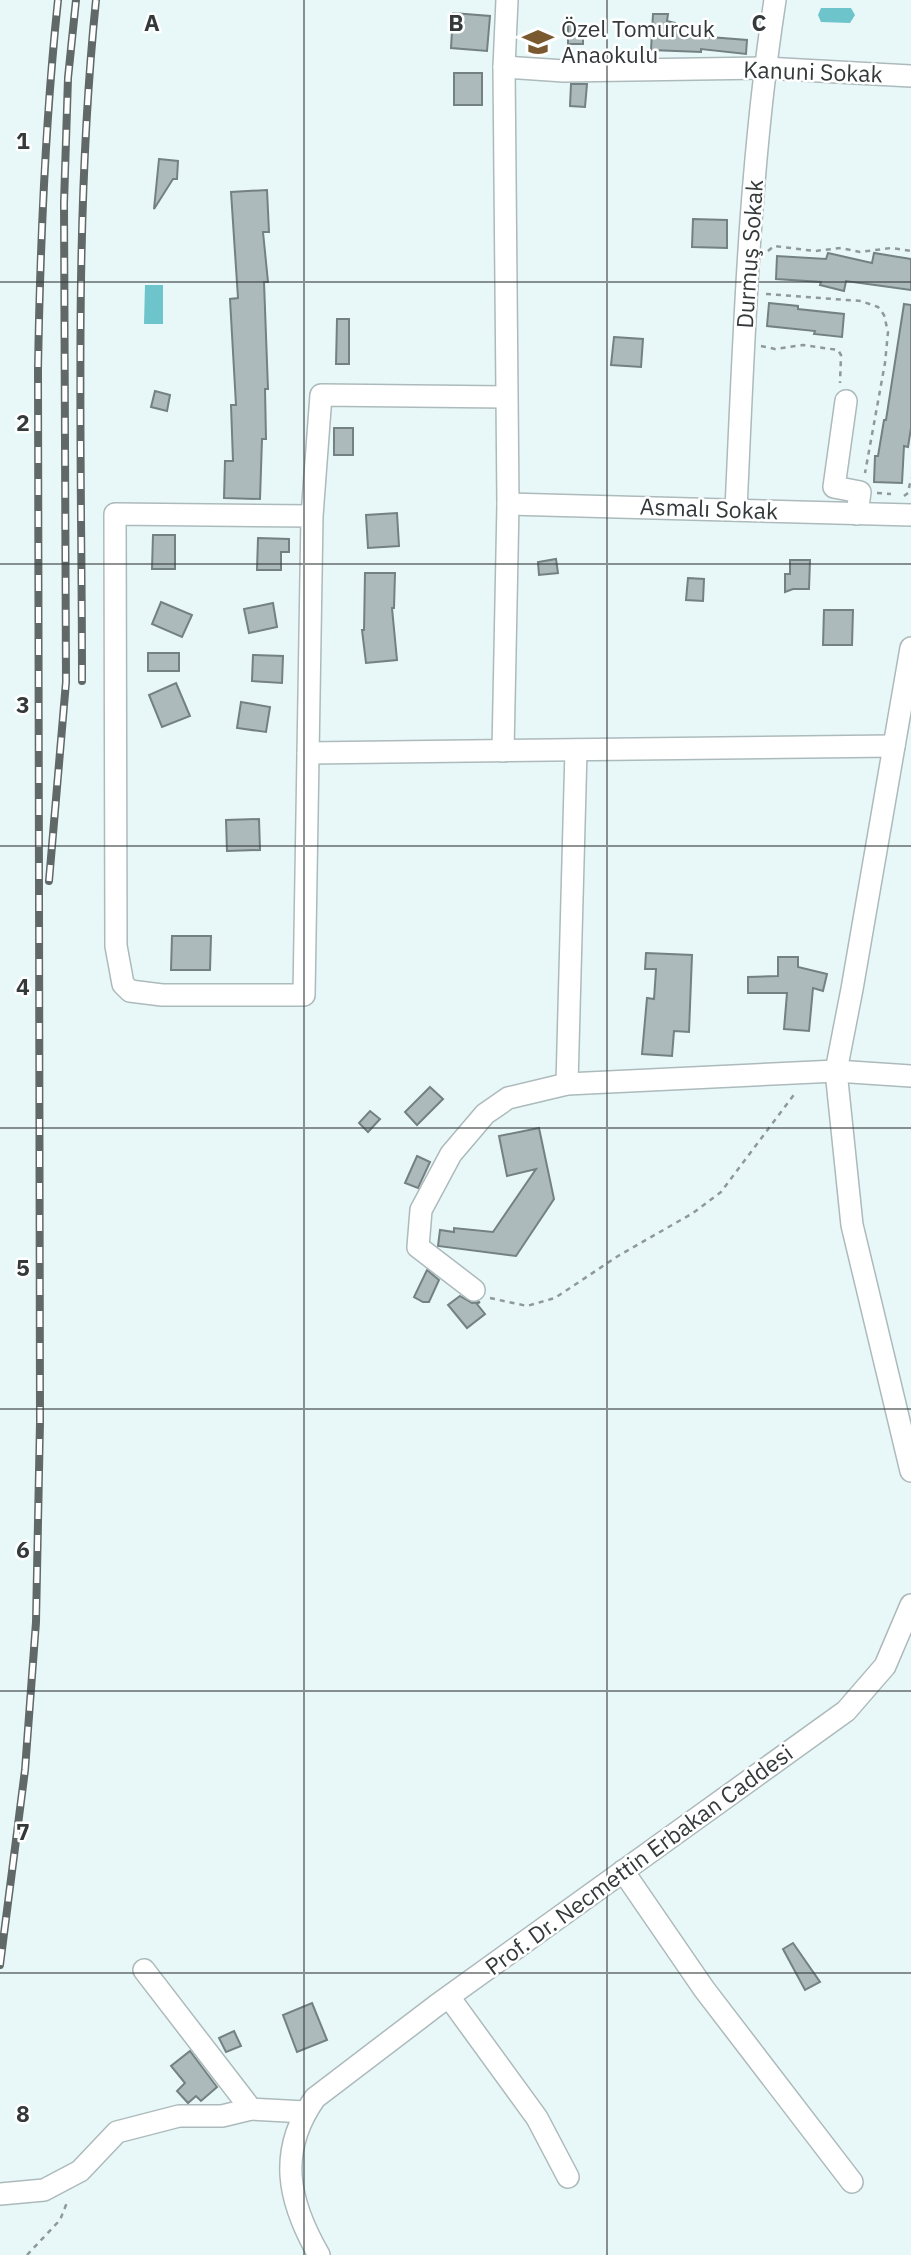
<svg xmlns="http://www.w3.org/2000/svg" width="911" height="2255" font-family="'IBM Plex Sans',sans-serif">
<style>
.water{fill:#6ec4cb}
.building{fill:#acbabb;stroke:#748182;stroke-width:2}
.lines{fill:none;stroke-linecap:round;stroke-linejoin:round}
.minor-casing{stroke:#adbabb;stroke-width:24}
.path{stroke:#8f999a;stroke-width:2.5;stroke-dasharray:5 5;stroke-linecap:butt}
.minor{stroke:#fff;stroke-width:21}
.rail-casing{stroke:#606868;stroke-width:8}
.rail{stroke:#fff;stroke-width:5;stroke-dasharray:16;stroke-linecap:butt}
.grid{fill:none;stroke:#343a3a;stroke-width:2;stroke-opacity:0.55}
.labels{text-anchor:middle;stroke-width:5;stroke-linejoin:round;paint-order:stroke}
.poi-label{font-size:23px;fill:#343a3a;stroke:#fff;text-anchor:start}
.street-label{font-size:23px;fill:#343a3a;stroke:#fff}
.grid-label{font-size:23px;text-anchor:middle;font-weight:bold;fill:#343a3a;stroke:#fff;stroke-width:5;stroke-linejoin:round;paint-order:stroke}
</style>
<rect width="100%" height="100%" fill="#e8f7f8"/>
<g class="water">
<polygon points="821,8 851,8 855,15 850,23 821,22 818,15"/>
<polygon points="145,285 163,285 163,324 144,324"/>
</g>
<g class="building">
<polygon points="453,13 490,16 487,51 451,48"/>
<polygon points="653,14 668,14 667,21 675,23 684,35 747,40 746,54 701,49 701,52 651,50"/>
<rect x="568" y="25" width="15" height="19"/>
<rect x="454" y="73" width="28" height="32"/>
<polygon points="571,84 587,84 585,107 570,106"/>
<polygon points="159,159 178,161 177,179 173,179 154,209"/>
<polygon points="267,190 269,232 263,232 268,282 264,282 268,389 265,389 266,439 262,439 260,499 224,498 225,461 233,461 231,405 236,405 230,299 238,298 231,192"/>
<polygon points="693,219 727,220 727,248 692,247"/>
<polygon points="828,253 872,263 874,253 911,259 911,290 846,281 844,291 820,285 821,282 776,279 777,256 826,259"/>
<polygon points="769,303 798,306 798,309 844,314 842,337 814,334 815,331 767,326"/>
<polygon points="904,304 911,305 911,428 908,447 904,446 902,483 874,482 875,456 878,456 884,420 886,420"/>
<polygon points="337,319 349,319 349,364 336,364"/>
<polygon points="614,337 643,339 641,367 611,365"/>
<polygon points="155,391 170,395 167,411 151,407"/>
<rect x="334" y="428" width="19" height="27"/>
<polygon points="397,513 399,546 368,548 366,515"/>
<polygon points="153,535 175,535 175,569 152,569"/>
<polygon points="258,538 289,539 289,552 281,552 281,570 257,570"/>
<polygon points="556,559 558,573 539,575 538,562"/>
<polygon points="790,560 810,560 809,589 793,589 785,592 785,574 790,574"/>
<polygon points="365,573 395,573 394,608 392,608 397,660 366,663 362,630 364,630"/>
<polygon points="688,578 704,579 703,601 686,600"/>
<polygon points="161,602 192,615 182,637 152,624"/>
<polygon points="273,603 277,627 249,633 244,609"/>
<polygon points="824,610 853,610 852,645 823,645"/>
<rect x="148" y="653" width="31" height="18"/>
<polygon points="253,655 283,656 282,683 252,681"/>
<polygon points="176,683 190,716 162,727 149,695"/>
<polygon points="241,702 270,707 266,732 237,728"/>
<polygon points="259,819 260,850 227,851 226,820"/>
<polygon points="172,936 211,936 210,970 171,970"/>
<polygon points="646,953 692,955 689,1032 674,1031 672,1056 642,1054 647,998 654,999 656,969 645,969"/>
<polygon points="778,957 798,957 798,967 827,974 823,991 813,988 809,1031 784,1029 787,993 748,993 748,977 778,976"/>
<polygon points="430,1087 443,1099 417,1125 405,1112"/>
<polygon points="370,1111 380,1119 368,1132 359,1123"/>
<polygon points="539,1128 554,1199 516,1256 438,1246 440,1230 454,1232 454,1228 493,1232 536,1169 507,1176 499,1136"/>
<polygon points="417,1156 430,1162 418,1188 405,1183"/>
<polygon points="427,1270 439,1280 429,1302 423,1302 414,1297"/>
<polygon points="460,1296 472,1303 480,1302 477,1304 485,1314 467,1328 448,1305"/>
<polygon points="793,1943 820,1982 805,1990 783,1949"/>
<polygon points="312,2003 327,2040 297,2052 283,2015"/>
<polygon points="234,2031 241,2046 226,2052 219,2038"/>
<polygon points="190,2051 217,2087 201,2101 196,2096 188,2103 177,2091 185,2083 171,2066"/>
</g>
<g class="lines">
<g class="minor-casing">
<g id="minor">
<polyline points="504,67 564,71 765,68 911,76"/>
<polyline points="846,401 834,487 860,492 857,514"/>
<polyline points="508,504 911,515"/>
<path d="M736,509C744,339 749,168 775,0"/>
<polyline points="312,516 304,995 162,995 130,991 123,984 116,946 115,514 312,516 321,395 506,397"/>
<polyline points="911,648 852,989 836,1071 852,1225 911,1471"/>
<polyline points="503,751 508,504 504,67 507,0"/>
<polyline points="308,753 894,746"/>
<polyline points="567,1084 576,750"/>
<polyline points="474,1290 418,1247 421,1210 451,1154 485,1114 508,1098 567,1084 836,1071 911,1076"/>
<polyline points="623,1871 704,1989 852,2182"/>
<polyline points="144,1970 251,2109 305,2112"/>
<polyline points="449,1997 537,2118 568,2177"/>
<polyline points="0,2194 44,2190 80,2171 117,2132 179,2116 222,2116 251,2109"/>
<path d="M319,2255C288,2201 277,2152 315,2098L437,2005L846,1711L885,1666L911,1605"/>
</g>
</g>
<g class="path">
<polyline points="768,251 774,246 815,251 841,248 860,252 891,248 911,251"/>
<polyline points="766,294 861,301 878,307 884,315 888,332 885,363 865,473"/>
<polyline points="761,346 775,349 803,345 838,350 841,355 840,383"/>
<polyline points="877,493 891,494"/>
<polyline points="904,496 908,493 911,478"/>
<polyline points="490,1298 527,1306 555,1298 618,1256 693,1213 721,1192 796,1092"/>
<polyline points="27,2255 60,2220 68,2200"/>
</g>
<use href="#minor" class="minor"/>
<g class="rail-casing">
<g id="rail">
<path d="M82,681C82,455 73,226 96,0"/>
<polyline points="49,881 66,682 64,203 68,78 76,0"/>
<path d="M0,1965L25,1770L36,1622L40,1422L38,370C40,247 45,123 58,0"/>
</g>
</g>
<use href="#rail" class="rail"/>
</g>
<path class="grid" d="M304,0V2255M607,0V2255M0,282H911M0,564H911M0,846H911M0,1128H911M0,1409H911M0,1691H911M0,1973H911"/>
<defs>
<g id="school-bare" transform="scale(2.415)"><path d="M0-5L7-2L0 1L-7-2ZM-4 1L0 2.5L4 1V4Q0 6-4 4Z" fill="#7a5930" stroke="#fff" stroke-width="2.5" paint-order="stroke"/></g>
</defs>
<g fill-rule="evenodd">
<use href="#school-bare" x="538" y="42"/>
</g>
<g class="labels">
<g class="poi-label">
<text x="561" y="37">Özel Tomurcuk<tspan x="561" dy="26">Anaokulu</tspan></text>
</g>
<g class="street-label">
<text transform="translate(813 72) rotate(2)" y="8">Kanuni Sokak</text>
<text transform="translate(750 254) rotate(-86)" y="8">Durmuş Sokak</text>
<text transform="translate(709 509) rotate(2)" y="8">Asmalı Sokak</text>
<text transform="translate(639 1860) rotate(-36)" y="8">Prof. Dr. Necmettin Erbakan Caddesi</text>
</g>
</g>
<g class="grid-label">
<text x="152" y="31">A</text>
<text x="456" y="31">B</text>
<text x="759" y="31">C</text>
<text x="23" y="149">1</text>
<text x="23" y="431">2</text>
<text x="23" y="713">3</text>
<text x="23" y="995">4</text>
<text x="23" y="1276">5</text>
<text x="23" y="1558">6</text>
<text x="23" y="1840">7</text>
<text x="23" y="2122">8</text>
</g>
</svg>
